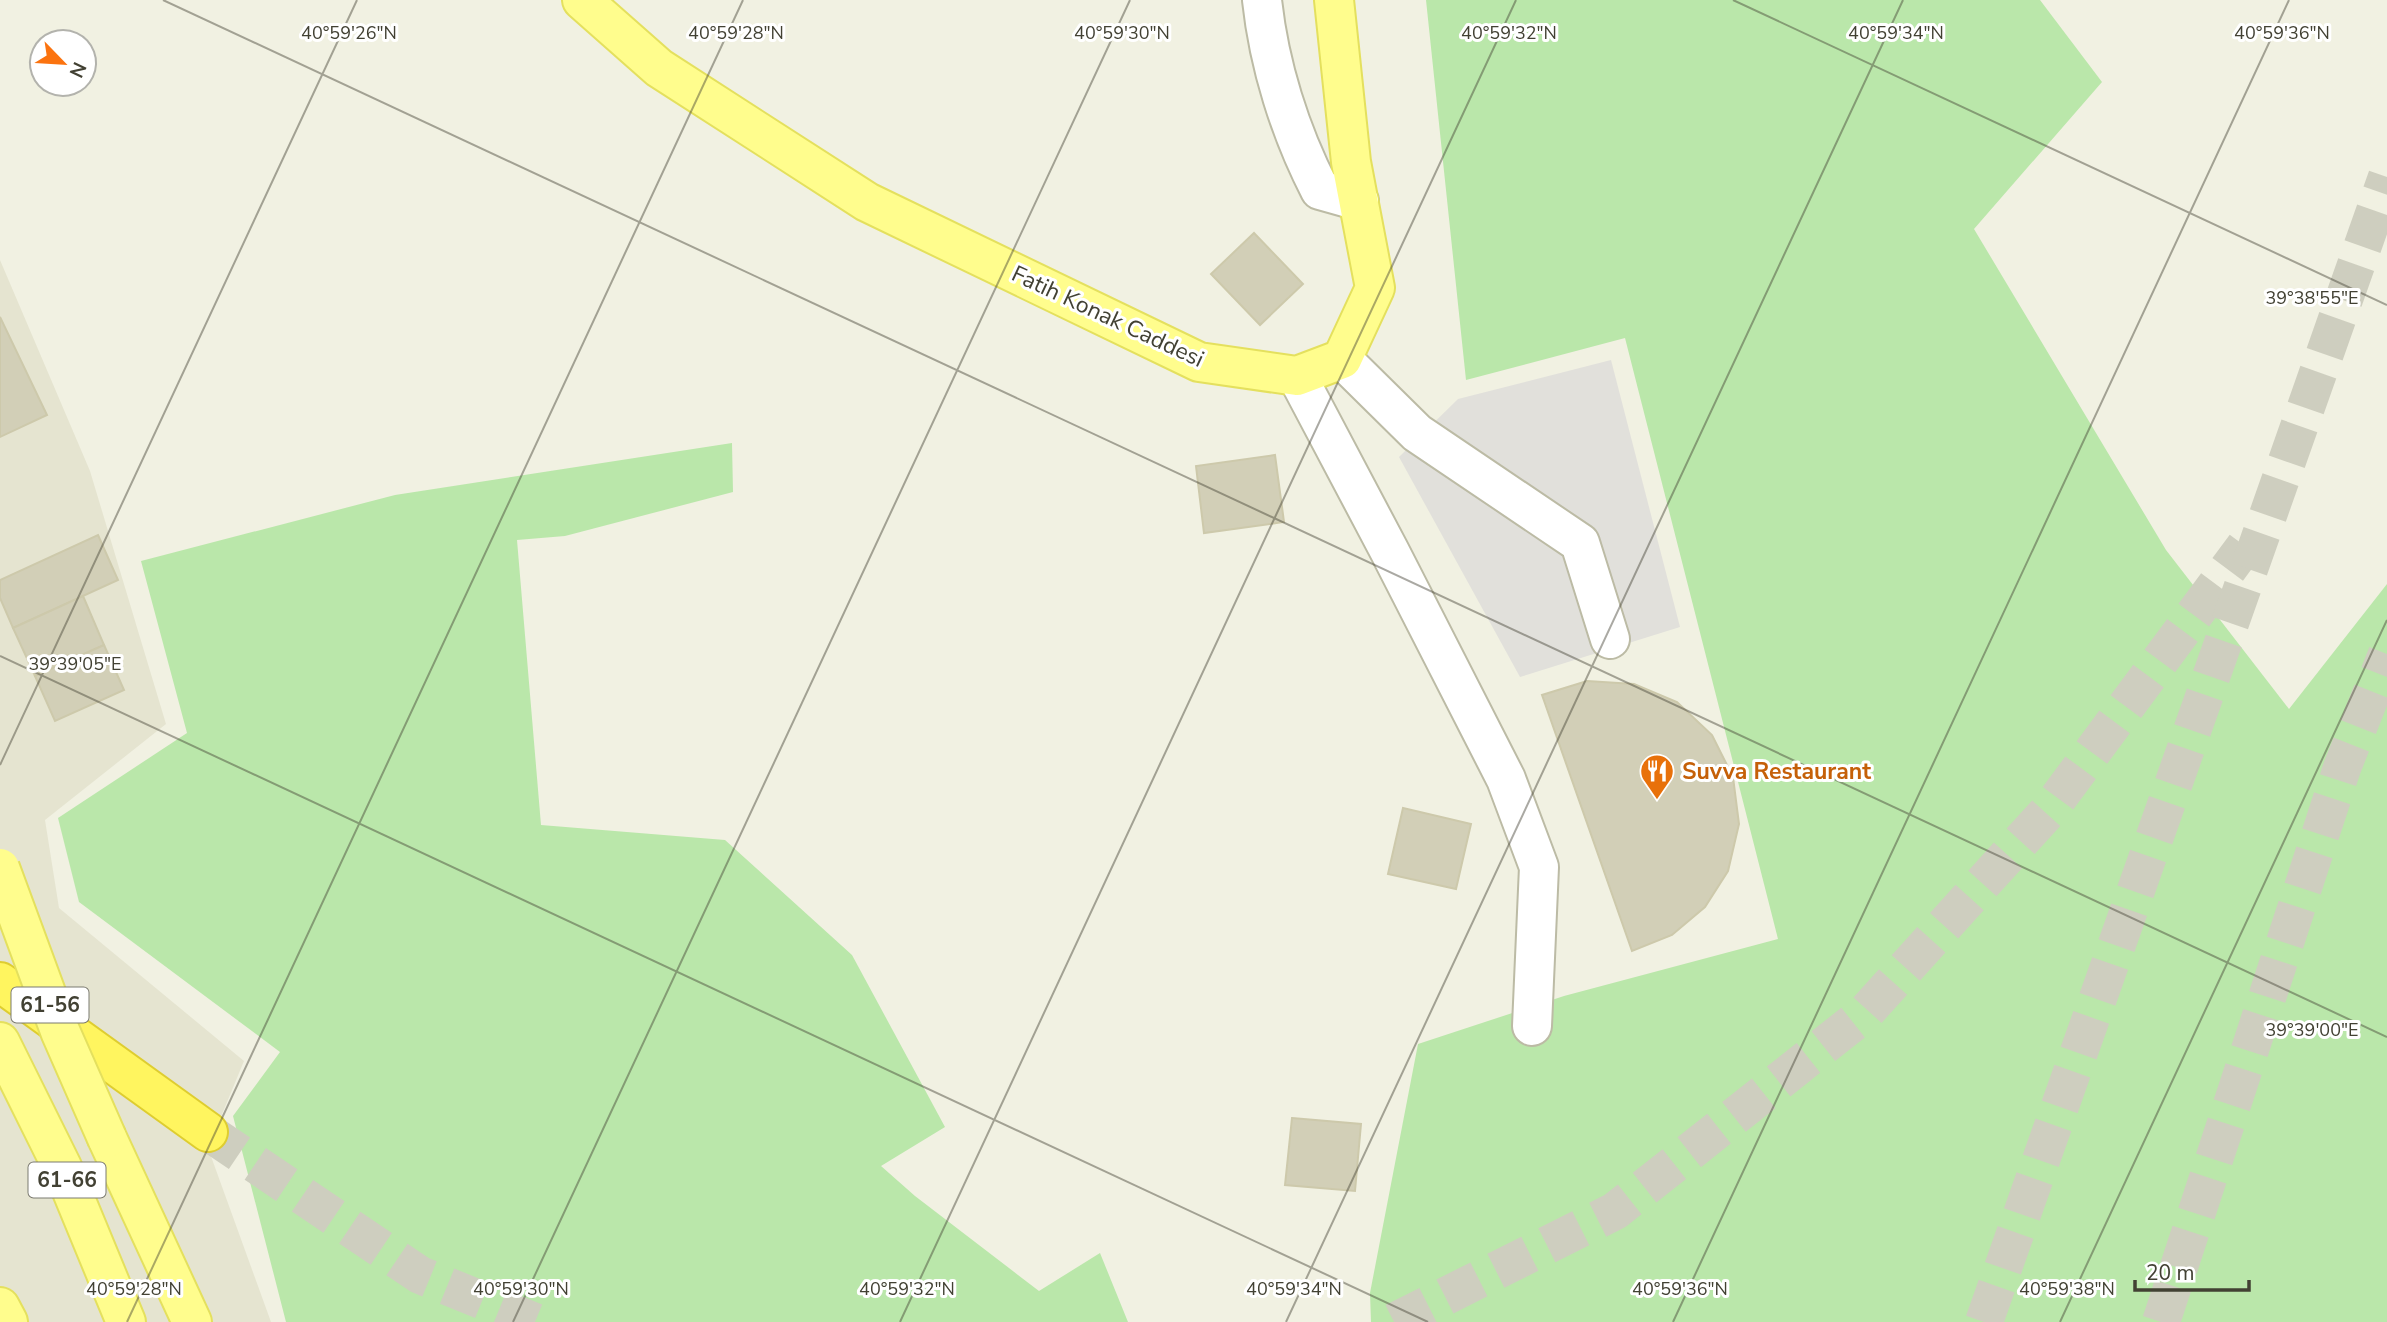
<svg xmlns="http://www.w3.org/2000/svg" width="2387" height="1322" font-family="'Nunito Sans',sans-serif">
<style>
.residential{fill:#e5e4d0}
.green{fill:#bae7aa}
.parking{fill:#e1e0db}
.building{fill:#d2cfb7;stroke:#cdc9ab;stroke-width:2}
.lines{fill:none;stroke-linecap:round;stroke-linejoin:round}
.highway-tunnel{stroke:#cecebf;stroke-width:38;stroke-dasharray:38 19;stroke-linecap:butt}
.minor-casing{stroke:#bcbba5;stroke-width:42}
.major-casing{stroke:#e4e05e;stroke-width:42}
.highway-casing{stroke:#decd30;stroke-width:42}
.minor{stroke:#fff;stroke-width:38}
.major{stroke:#fffd8d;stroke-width:38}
.highway{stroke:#fff55f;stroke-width:38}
.major-bridge-casing{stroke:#e4e05e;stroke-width:42;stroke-linecap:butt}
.major-bridge{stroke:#fffd8d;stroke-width:38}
.ticks{fill:none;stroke:#424133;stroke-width:2;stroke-opacity:0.45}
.labels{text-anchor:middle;stroke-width:6;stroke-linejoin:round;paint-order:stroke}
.shield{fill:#fff;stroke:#7b7a70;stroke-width:2}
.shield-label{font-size:21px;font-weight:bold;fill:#424133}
.street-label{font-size:23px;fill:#424133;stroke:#fff}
.food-label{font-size:23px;font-weight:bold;fill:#c56008;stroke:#fff;text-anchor:start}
.ticks-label{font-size:18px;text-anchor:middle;fill:#424133;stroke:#fff;stroke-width:6;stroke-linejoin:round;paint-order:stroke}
</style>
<rect width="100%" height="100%" fill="#f1f1e2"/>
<polygon class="residential" points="0,260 90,471 166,724 45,820 59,908 244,1061 208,1148 271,1322 0,1322"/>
<g class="green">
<polygon points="1426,0 2040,0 2102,82 1974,229 2166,550 2289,709 2387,584 2387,1322 1371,1322 1370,1293 1418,1044 1564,996 1778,939 1625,338 1466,380"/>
<polygon points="732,443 733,492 565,536 517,540 541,825 725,840 852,955 945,1127 881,1166 915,1196 1039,1291 1100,1253 1128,1322 286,1322 233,1116 280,1052 79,902 58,818 187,733 141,561 395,495"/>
</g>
<polygon class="parking" points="1611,360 1680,627 1520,677 1399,457 1458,399"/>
<g class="building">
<polygon points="1254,233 1303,284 1260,325 1211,274"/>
<polygon points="0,317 47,415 0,437"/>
<polygon points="1275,455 1284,522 1204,533 1196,466"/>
<polygon points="98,535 118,580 13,628 0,598 0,580"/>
<polygon points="83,596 104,645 35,676 13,628"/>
<polygon points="104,645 124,690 55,721 35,676"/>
<polygon points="1587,681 1634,684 1677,702 1712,735 1733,777 1739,824 1728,871 1705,907 1672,935 1632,951 1542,695"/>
<polygon points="1403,808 1471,824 1456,889 1388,874"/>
<polygon points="1292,1118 1361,1124 1355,1191 1285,1185"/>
</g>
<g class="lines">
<g class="highway-tunnel">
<polyline points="208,1132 420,1275 535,1322"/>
<polyline points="1394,1322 1615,1211 1864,1014 2050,809 2245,546"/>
<polyline points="1984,1322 2387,177"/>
<polyline points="2161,1322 2342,768 2387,654"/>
</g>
<g class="minor-casing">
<g id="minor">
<path d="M1262,0C1269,65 1290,132 1320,190L1359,201"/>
<polyline points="1342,359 1417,433 1580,543 1610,639"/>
<polyline points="1297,376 1390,552 1506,779 1539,867 1532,1026"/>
</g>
</g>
<g class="major-casing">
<g id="major">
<polyline points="582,0 659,68 867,202 1199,362 1297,376 1342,359 1375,288 1351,162 1334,0"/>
<polyline points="0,1042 62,1167 126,1322"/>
<polyline points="107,1138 192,1322"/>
<polyline points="0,1307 8,1322"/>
</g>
</g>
<g class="highway-casing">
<polyline id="highway" points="0,982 208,1132"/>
</g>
<use href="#minor" class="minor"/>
<use href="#major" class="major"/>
<use href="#highway" class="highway"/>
<g class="major-bridge-casing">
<polyline id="major-bridge" points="0,868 60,1031 107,1138"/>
</g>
<use href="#major-bridge" class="major-bridge"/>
</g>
<path class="ticks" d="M163,0L2387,1037M1733,0L2387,305M0,656L1428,1322M0,765L357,0M127,1322L743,0M513,1322L1130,0M900,1322L1516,0M1286,1322L1903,0M1673,1322L2289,0M2060,1322L2387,620"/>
<defs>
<g id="restaurant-pin" transform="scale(1.75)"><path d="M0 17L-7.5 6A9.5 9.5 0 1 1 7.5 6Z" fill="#e8710a" stroke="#fff"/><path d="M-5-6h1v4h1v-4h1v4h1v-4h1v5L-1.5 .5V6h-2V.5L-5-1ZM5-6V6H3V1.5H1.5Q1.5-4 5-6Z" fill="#fff"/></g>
</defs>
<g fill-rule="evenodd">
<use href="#restaurant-pin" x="1657" y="771"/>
</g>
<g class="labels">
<g class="shield">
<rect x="11.5" y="987.5" width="77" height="35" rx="5"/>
<rect x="28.5" y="1162.5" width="77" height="35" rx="5"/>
</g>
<g class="shield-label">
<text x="50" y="1012">61-56</text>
<text x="67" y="1187">61-66</text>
</g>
<g class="street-label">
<text transform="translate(1108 316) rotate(25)" y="8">Fatih Konak Caddesi</text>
</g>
<g class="food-label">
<text x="1682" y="779">Suvva Restaurant</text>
</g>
</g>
<g class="ticks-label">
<text x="349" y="39">40°59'26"N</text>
<text x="736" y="39">40°59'28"N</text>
<text x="1122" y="39">40°59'30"N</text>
<text x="1509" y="39">40°59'32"N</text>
<text x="1896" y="39">40°59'34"N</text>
<text x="2282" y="39">40°59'36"N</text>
<text x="2312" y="304">39°38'55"E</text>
<text x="75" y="670">39°39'05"E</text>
<text x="2312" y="1036">39°39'00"E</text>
<text x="134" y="1295">40°59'28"N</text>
<text x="521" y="1295">40°59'30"N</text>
<text x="907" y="1295">40°59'32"N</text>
<text x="1294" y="1295">40°59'34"N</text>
<text x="1680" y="1295">40°59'36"N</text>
<text x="2067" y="1295">40°59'38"N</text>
</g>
<g transform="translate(63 63) rotate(115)"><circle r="33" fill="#ffffff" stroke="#b3b3ad" stroke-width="2"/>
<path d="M0-5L12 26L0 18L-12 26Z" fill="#fb730f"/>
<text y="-10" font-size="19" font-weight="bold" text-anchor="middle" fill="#424133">N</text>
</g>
<path d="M2135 1280v10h114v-10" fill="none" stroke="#424133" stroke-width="3.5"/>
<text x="2146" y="1280" font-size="21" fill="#424133" stroke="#ffffff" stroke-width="5" paint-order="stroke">20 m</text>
</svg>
